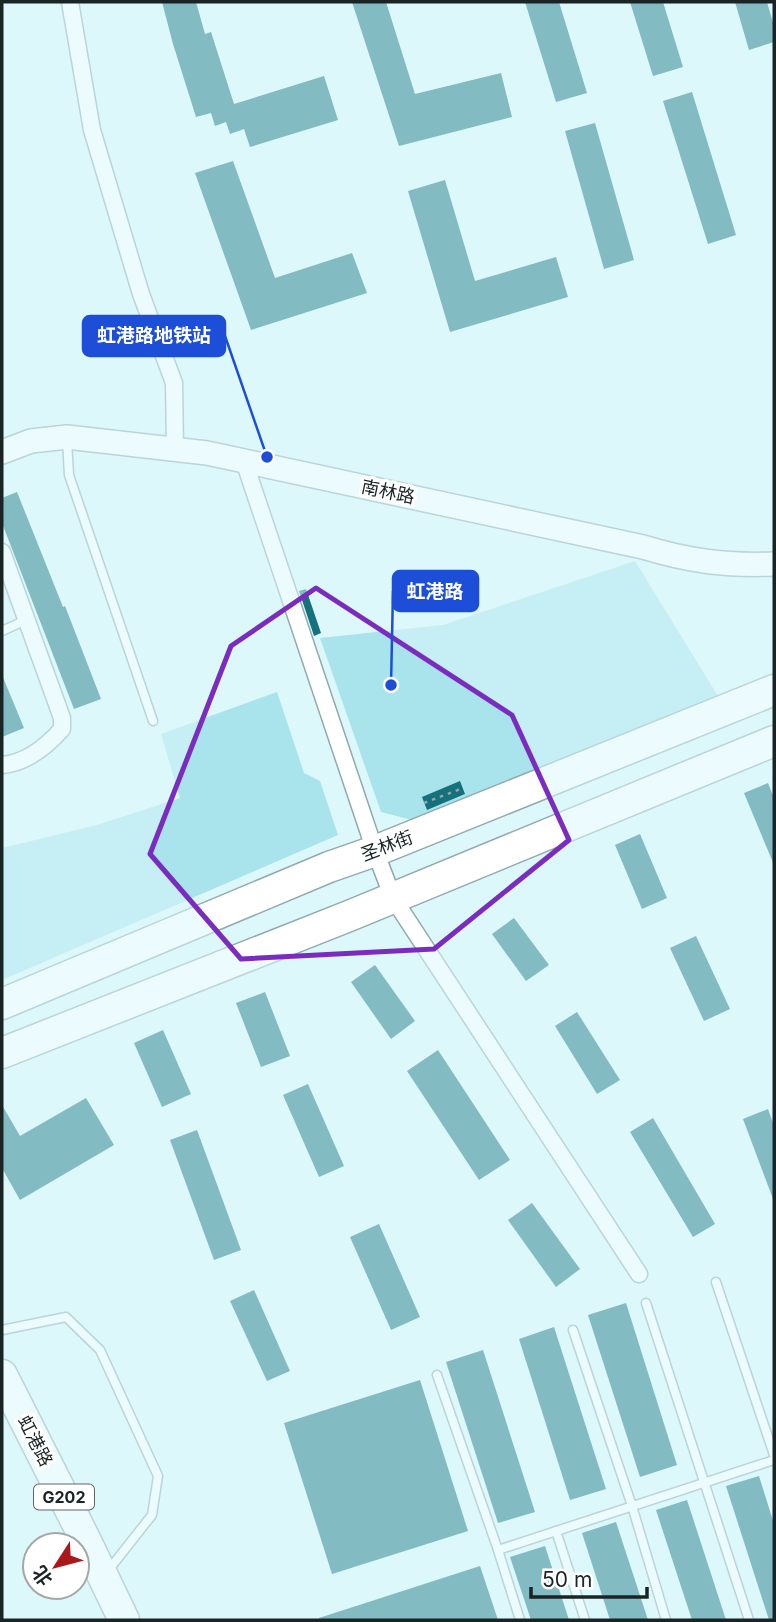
<svg xmlns="http://www.w3.org/2000/svg" width="776" height="1622" font-family="Inter,'Noto Sans SC',sans-serif">
<style>
.green{fill:#a9e4ed}
.building{fill:#15717b}
.lines{fill:none;stroke-linecap:round;stroke-linejoin:round}
.lane-casing{stroke:#91aaae;stroke-width:11}
.street-casing{stroke:#91aaae;stroke-width:19}
.secondary-casing{stroke:#91aaae;stroke-width:26}
.highway-casing{stroke:#91aaae;stroke-width:33}
.path{stroke:#92a7a9;stroke-width:2.5;stroke-dasharray:3.5 5;stroke-linecap:butt}
.lane{stroke:#fff;stroke-width:8}
.street{stroke:#fff;stroke-width:16}
.secondary{stroke:#fff;stroke-width:23}
.highway{stroke:#fff;stroke-width:30}
.marked{fill:none;stroke:#7b2cbf;stroke-width:5;stroke-linejoin:round}
.labels{text-anchor:middle;stroke-width:7;stroke-linejoin:round;paint-order:stroke}
.shield{fill:#fff;stroke:#5f6666;stroke-width:2}
.shield-label{font-size:16px;font-weight:bold;fill:#1a2425}
.street-label{font-size:18px;fill:#1a2425;stroke:#fff}
.leader{fill:none;stroke:#1d4ed8;stroke-width:2.5}
.callout-dot{fill:#1d4ed8;stroke:#fff;stroke-width:2.5}
.callout{fill:#1d4ed8;stroke:#1d4ed8;stroke-width:2.5}
.callout-label{font-size:19px;text-anchor:middle;font-weight:bold;fill:#fff}
</style>
<rect width="100%" height="100%" fill="#dcf8fb"/>
<g class="green">
<polygon points="635,561 718,696 412,820 381,812 320,638 443,625"/>
<polygon points="277,692 304,773 320,781 338,835 2,980 2,848 97,825 180,798 161,734"/>
</g>
<g class="building">
<polygon points="162,2 196,2 205,34 211,32 234,104 324,76 338,120 250,147 244,129 230,134 226,122 215,126 211,113 196,117 173,44"/>
<polygon points="352,2 386,2 415,94 501,73 512,117 399,146"/>
<polygon points="525,2 559,2 587,93 556,102"/>
<polygon points="630,2 663,2 683,67 653,76"/>
<polygon points="735,2 767,2 774,26 774,42 749,50"/>
<polygon points="692,92 736,235 708,244 663,101"/>
<polygon points="595,123 634,260 604,269 565,131"/>
<polygon points="233,161 275,278 352,253 367,293 251,330 195,173"/>
<polygon points="445,180 475,281 556,257 568,297 450,332 408,191"/>
<polygon points="17,492 63,607 65,606 101,699 74,709 2,523 2,498"/>
<polygon points="306,589 321,633 314,636 299,591"/>
<polygon points="2,675 24,728 2,737"/>
<polygon points="460,781 465,794 427,810 422,797"/>
<polygon points="768,783 774,798 774,865 744,793"/>
<polygon points="640,834 667,898 642,909 615,845"/>
<polygon points="514,918 549,965 526,981 492,934"/>
<polygon points="696,936 730,1009 704,1021 670,948"/>
<polygon points="375,965 415,1021 391,1039 351,982"/>
<polygon points="265,992 290,1056 261,1067 236,1003"/>
<polygon points="577,1012 620,1080 597,1094 555,1026"/>
<polygon points="163,1030 191,1094 162,1107 134,1043"/>
<polygon points="438,1050 510,1160 479,1180 407,1071"/>
<polygon points="308,1084 344,1166 319,1177 283,1095"/>
<polygon points="86,1098 114,1145 20,1200 2,1168 2,1105 20,1136"/>
<polygon points="768,1109 774,1126 773,1199 743,1119"/>
<polygon points="653,1118 715,1224 693,1237 630,1132"/>
<polygon points="197,1130 241,1250 214,1260 170,1140"/>
<polygon points="532,1203 580,1269 556,1287 508,1220"/>
<polygon points="379,1224 420,1317 391,1330 350,1237"/>
<polygon points="254,1290 290,1371 267,1381 230,1301"/>
<polygon points="626,1303 677,1465 640,1477 588,1315"/>
<polygon points="554,1327 606,1489 570,1500 519,1339"/>
<polygon points="483,1350 535,1512 498,1523 446,1362"/>
<polygon points="420,1380 468,1531 332,1574 284,1423"/>
<polygon points="759,1476 774,1524 774,1620 769,1620 726,1486"/>
<polygon points="687,1500 726,1620 692,1620 656,1510"/>
<polygon points="616,1522 648,1620 610,1620 582,1533"/>
<polygon points="545,1546 569,1620 531,1620 510,1557"/>
<polygon points="480,1566 498,1620 319,1620 319,1618"/>
</g>
<g class="lines">
<g class="lane-casing">
<g id="lane">
<polyline points="67,440 69,475 153,721"/>
<polyline points="2,631 26,620"/>
<polyline points="716,1282 774,1455"/>
<polyline points="646,1303 749,1620"/>
<polyline points="2,1330 66,1317 100,1350 158,1476 152,1515 107,1572"/>
<polyline points="573,1330 632,1506 666,1620"/>
<polyline points="437,1375 498,1550 520,1620"/>
<polyline points="556,1531 585,1620"/>
<polyline points="498,1550 774,1460"/>
</g>
</g>
<g class="street-casing">
<g id="street">
<polyline points="70,2 92,130 141,294 174,383 175,449"/>
<polyline points="244,461 375,851 393,898 639,1274"/>
<path d="M2,552L62,718V729C46,747 26,763 2,765"/>
</g>
</g>
<g class="secondary-casing">
<path id="secondary" d="M2,452L31,441L67,437L207,453L643,547C689,561 726,566 774,564"/>
</g>
<g class="highway-casing">
<g id="highway">
<polyline points="2,1004 329,867 375,851 774,690"/>
<polyline points="2,1053 349,916 774,741"/>
<polyline points="2,1375 84,1537 124,1620"/>
</g>
</g>
<polyline class="path" points="424,803 463,788"/>
<use href="#lane" class="lane"/>
<use href="#street" class="street"/>
<use href="#secondary" class="secondary"/>
<use href="#highway" class="highway"/>
</g>
<path d="M0 0H776V1622H0ZM316,588L512,715L569,840L434,949L241,959L150,854L231,646Z" fill="#dcf8fb" fill-opacity=".55" fill-rule="evenodd"/>
<path class="marked" d="M316,588L512,715L569,840L434,949L241,959L150,854L231,646Z"/>
<g class="labels">
<rect class="shield" x="34" y="1484.5" width="60" height="25" rx="5"/>
<g class="shield-label">
<text x="64" y="1503">G202</text>
</g>
<g class="street-label">
<text transform="translate(388 492) rotate(12)" y="6">南林路</text>
<text transform="translate(387 846) rotate(-21)" y="6">圣林街</text>
<text transform="translate(35 1441) rotate(63)" y="6">虹港路</text>
</g>
</g>
<path class="leader" d="M267 457L225 336M391 685L393 591"/>
<g class="callout-dot">
<circle cx="267" cy="457" r="7"/>
<circle cx="391" cy="685" r="7"/>
</g>
<g class="callout">
<rect x="83" y="316" width="142" height="40" rx="7"/>
<rect x="393" y="571" width="85" height="40" rx="7"/>
</g>
<g class="callout-label">
<text x="154" y="342">虹港路地铁站</text>
<text x="435" y="598">虹港路</text>
</g>
<rect width="776" height="1622" fill="none" stroke="#1a2425" stroke-width="7"/>
<g transform="translate(56 1566) rotate(234)"><circle r="33" fill="#ffffff" stroke="#a3a7a8" stroke-width="2"/>
<path d="M0-5L12 26L0 18L-12 26Z" fill="#ab181b"/>
<text y="-10" font-size="19" font-weight="bold" text-anchor="middle" fill="#1a2425">北</text>
</g>
<path d="M531 1587v10h116v-10" fill="none" stroke="#1a2425" stroke-width="3.5"/>
<text x="542" y="1587" font-size="21" fill="#1a2425" stroke="#ffffff" stroke-width="5" paint-order="stroke">50 m</text>
</svg>
